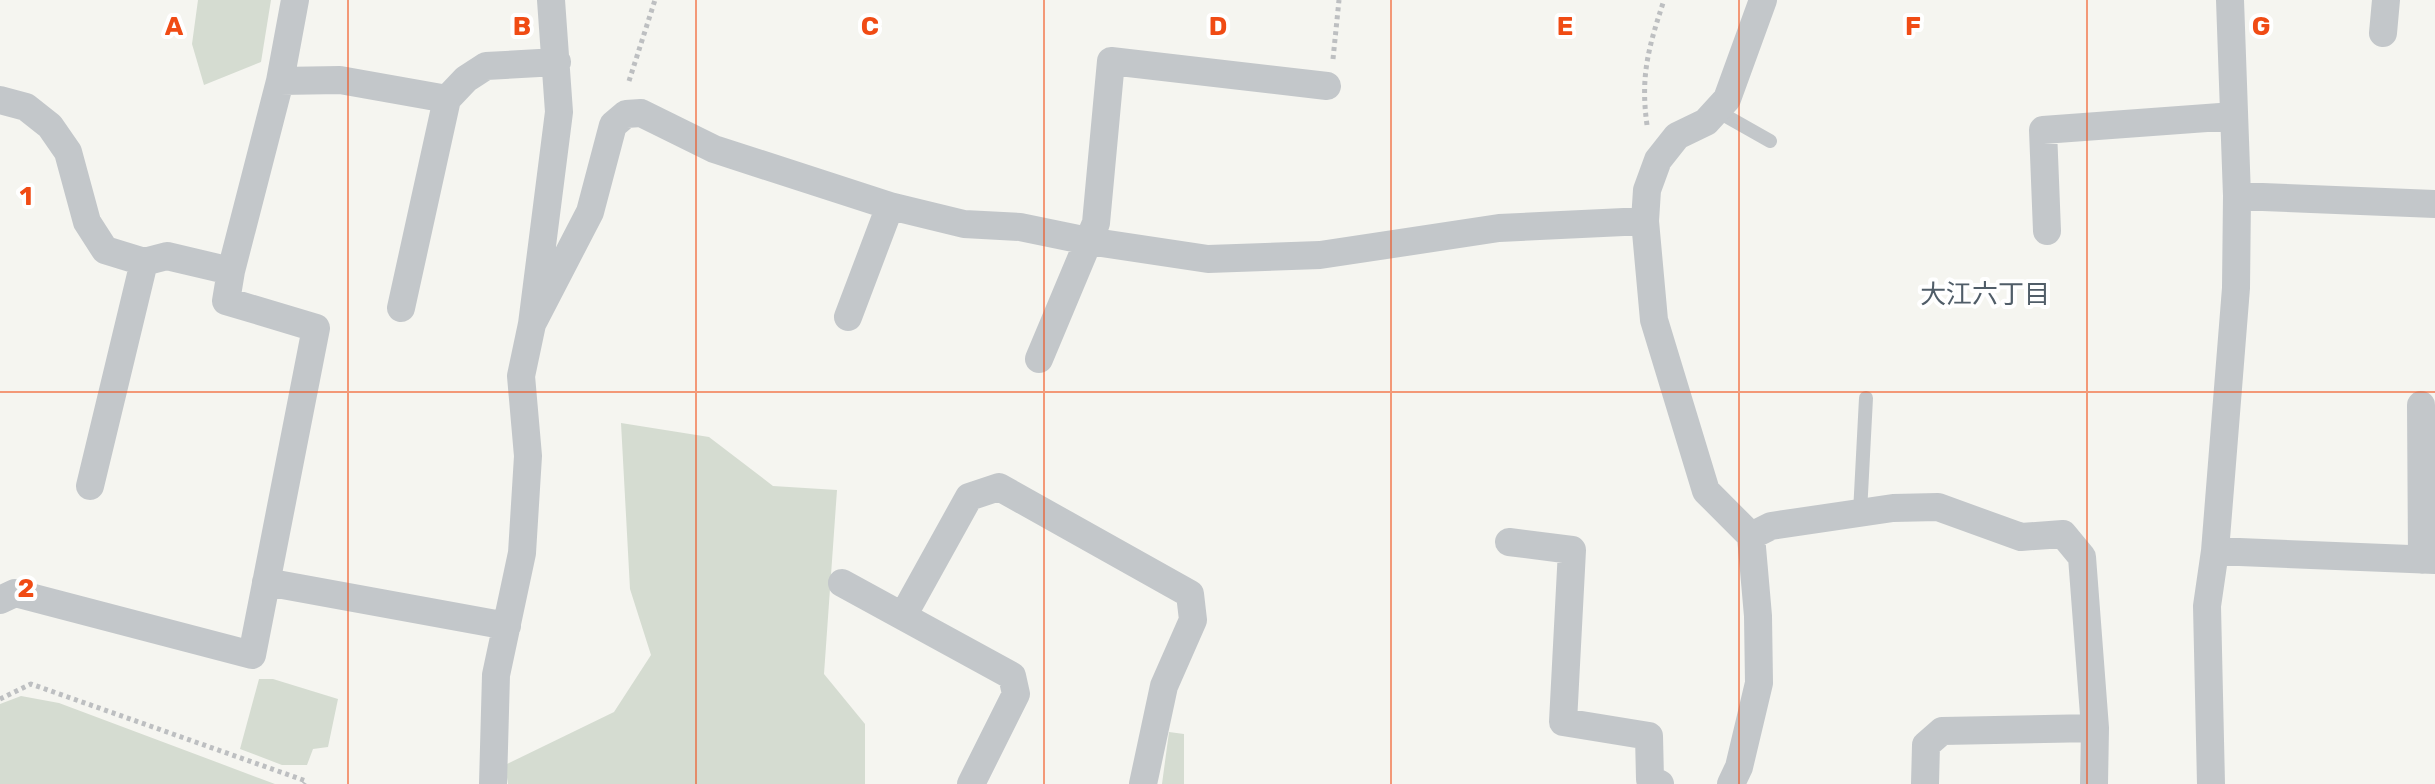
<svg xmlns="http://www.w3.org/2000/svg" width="2435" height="784" viewBox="0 0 2435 784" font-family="Rubik,'Noto Sans JP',sans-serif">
	<rect width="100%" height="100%" fill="#f5f5f0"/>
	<path fill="#d5dcd1" d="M198,0H271L261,62L204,85L192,44Z
		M621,423L709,437L773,486L837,490L824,674L865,724V784H508L505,765L614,712L651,655L630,589Z
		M259,679H273L338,699L328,747L313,749L307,765H282L240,749Z
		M21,696L59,703L275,784H0V704Z
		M1169,732L1184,734V784H1162Z"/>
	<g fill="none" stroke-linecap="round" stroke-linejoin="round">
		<path stroke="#bdbfc1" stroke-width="5" stroke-dasharray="4 4" stroke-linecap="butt" d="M1333,59L1339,0
			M629,81L655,0
			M1647,125C1640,75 1649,46 1664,0
			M0,699L31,684L306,781L304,784"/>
		<path stroke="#c3c7ca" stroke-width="14" d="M1717,111L1770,141
			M1860,513L1866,398"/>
		<path stroke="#c3c7ca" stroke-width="28" d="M2383,33L2386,0
			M280,81L340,80L447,99L466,79L486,66L557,62
			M0,100L26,107L50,126L68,152L87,222L105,250L144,262L167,256L231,271L280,81L295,0
			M2237,196L2435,204
			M2047,231L2043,130L2234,116
			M401,308L447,99
			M848,317L890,206
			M532,324L590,212L613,125L626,114L641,113L714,149L890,206L964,224L1020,227L1088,241L1208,259L1320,255L1499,228L1645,221
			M1039,359L1096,223L1111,61L1327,86
			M2421,405L2422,560
			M90,486L144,262
			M1751,536L1771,526L1893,508L1938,507L2021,537L2063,534L2082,557L2095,728L2094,784
			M1509,542L1572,550L1563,722L1649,736L1650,779L1660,784
			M2215,551L2435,560
			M266,582L507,626
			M842,583L1012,676L1016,694L971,784
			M0,600L15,593L252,655L316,328L226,301L231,271
			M903,616L969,497L999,487L1190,594L1193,620L1164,686L1143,784
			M493,784L496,675L522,553L528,456L521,376L532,324L559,112L551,0
			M1731,784L1739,767L1759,683L1758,616L1751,536L1706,491L1654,320L1645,221L1647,190L1658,160L1677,136L1706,122L1727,99L1763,0
			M1925,784L1926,745L1942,731L2095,728
			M2211,784L2207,606L2215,551L2236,288L2237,196L2230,0"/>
	</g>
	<path fill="none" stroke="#f04b14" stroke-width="2" stroke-opacity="0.55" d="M348,0V784M696,0V784M1044,0V784M1391,0V784M1739,0V784M2087,0V784M0,392H2435"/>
	<g text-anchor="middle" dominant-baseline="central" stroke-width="8" stroke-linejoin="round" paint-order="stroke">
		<g font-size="26" fill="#505d68" stroke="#fff">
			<text x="1985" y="294">大江六丁目</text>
		</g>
	</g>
	<g font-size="26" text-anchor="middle" font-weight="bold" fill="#f04b14" stroke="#fff" stroke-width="8" stroke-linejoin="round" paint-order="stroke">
		<text x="174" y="35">A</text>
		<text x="522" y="35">B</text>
		<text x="870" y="35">C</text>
		<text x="1218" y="35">D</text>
		<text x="1565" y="35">E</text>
		<text x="1913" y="35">F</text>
		<text x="2261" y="35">G</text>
		<text x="26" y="205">1</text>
		<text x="26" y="597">2</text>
	</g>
</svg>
